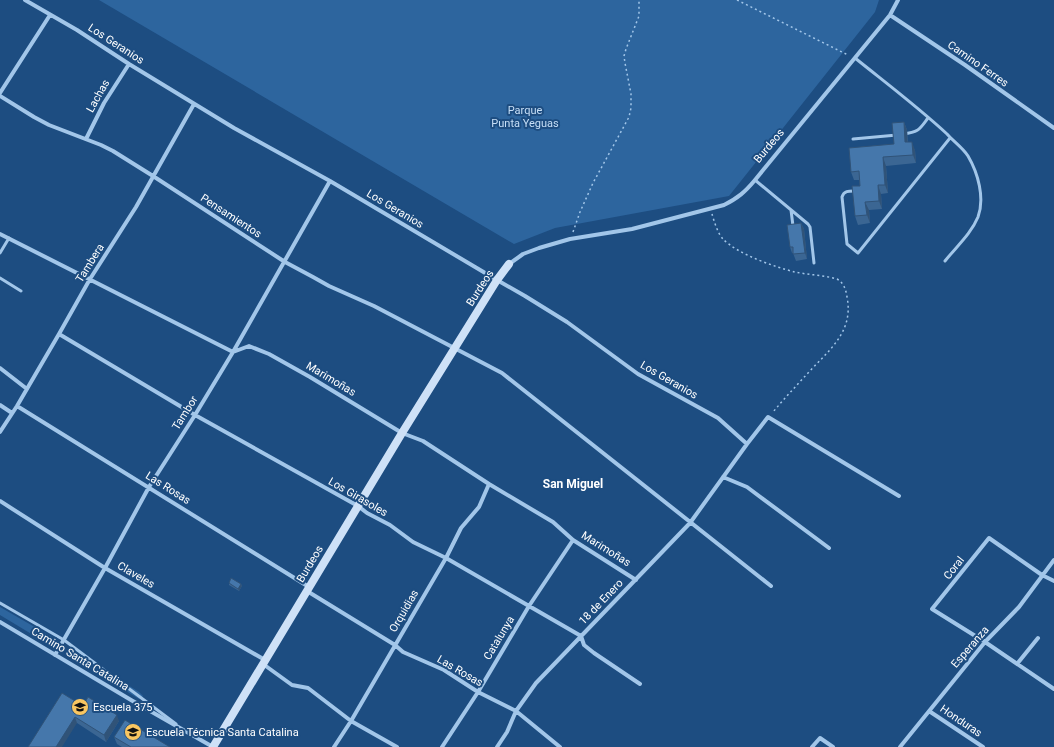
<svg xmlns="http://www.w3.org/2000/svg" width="1054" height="747" viewBox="0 0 1054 747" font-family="Roboto,sans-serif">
	<rect width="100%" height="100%" fill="#1d4d81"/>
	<path fill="#2d659e" d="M99,0H879L875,12L729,196L555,228L514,244Z
		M0,607L52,637L53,641L48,644L0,615Z
		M69,649L72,650L139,692L143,696L142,697L139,699L70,656L68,654Z"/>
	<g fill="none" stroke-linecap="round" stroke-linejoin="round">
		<path stroke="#a2c6e9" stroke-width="1.5" stroke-dasharray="2 3" stroke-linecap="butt" d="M737,0L848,55
			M712,214C714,221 718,234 723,239C737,254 775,267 795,272C809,275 823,275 837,279C844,283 846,290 847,297C854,332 829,350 808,373C796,386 784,399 773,412
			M573,232L580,212L593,183L629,117L631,108V94L625,63L624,56L626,49L639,16V0"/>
		<path stroke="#a2c6e9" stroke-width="3" d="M855,58C886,83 918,107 947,134C953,141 963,148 968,156C978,173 985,198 978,217C971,234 956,247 945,261
			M903,134C919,132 919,130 928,118
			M853,139L897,135
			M755,180L808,224L810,227L814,263
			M857,191C850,191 844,190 842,197L847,244L858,253L950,138
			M791,210L793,226
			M0,253L9,238
			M0,278L21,291
			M0,603L64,640L176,724"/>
		<path stroke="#a2c6e9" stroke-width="4" d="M25,0L77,30L129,64L234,128L330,181L497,280L525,296L567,322L638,374L718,418L747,444
			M890,15L965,65L1054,128
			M0,93L50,15
			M0,96L34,117L49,125L101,145L113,151L153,176L285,262L313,277L329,286L374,306L502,373L771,586
			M86,139L104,103L129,64
			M0,234L233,352L249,346L269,354L310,377L402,433L423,441L489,484L553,522L573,540L636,580
			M509,264L523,254L539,248L570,239L632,229L724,205C738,198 745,192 755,180L890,15L898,0
			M59,334L195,415L358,506L367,513L390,525L413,542L446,558L581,636L584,645L594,653L640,684
			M0,368L27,389
			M0,405L12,413
			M17,406L309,587
			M0,432L17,406L59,334L90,279L136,207L194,104
			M723,477L747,487L829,548
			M0,501L105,568L265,660
			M1054,581L1042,575L989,538L932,609L985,642L1054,689
			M307,591L395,645L403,652L444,670L478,692L516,711L560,747
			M0,622L131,700L213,747
			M55,655L105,568L149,487L195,415L233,352L330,181
			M263,664L292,685L308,688L351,721L397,747
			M1017,664L1038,638
			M929,711L983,747
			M334,747L351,721L446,558L461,528L479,507L489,484
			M442,747L478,692L529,606L573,540
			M497,747L507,732L516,711L536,683L690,523L747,444L768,417L899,496
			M812,747L820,738L833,747
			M900,747L985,642L1019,607L1054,560"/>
		<path stroke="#cee1f7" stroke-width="8" d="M213,747L402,433L497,280L509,264"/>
	</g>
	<path fill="#3b6693" d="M904,122L907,130L908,142L915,150L916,163L886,166L888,193L881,194L882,209L869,210L870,223L858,225L855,216L860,186L859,180H854L851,172L894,144Z
		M801,223L804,229L807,259L796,261L793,253H792L790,247Z
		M229,583L241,584L242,586L239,591L229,585Z
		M83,706L119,721L106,742L77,723L28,747Z
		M114,737L170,747H122L117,744Z"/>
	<path fill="#305378" d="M904,122L907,130L908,151L905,142Z
		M912,142L915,150L916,163L913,155Z
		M883,157L886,166L888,193L885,185Z
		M878,185L881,194L882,209L879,201Z
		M865,202L869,210L870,223L867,215Z
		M801,223L804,229L807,259L805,253Z
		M241,584L242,586L239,591L238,589Z
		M117,715L119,721L106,742L104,735Z
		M75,717L77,723L62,747H56Z"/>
	<path fill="#4577ab" stroke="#305378" d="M904,122L905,142H912L913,155L883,157L885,185H878L879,201L865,202L867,215L855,216L852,186H860L859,171L851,172L849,148L894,144L892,123Z
		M801,223L805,253L793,254V247H790L787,225Z
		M231,578L241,584L238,589L229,583Z
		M62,693L83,706L88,697L117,715L104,735L75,717L56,747H28Z
		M125,720L170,747H131L114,737Z"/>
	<defs>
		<g id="school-disc" transform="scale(0.9)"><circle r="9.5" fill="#f9c661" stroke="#1d4d81"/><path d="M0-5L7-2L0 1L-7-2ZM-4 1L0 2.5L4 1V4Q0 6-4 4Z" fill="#111"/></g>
	</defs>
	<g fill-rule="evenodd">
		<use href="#school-disc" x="80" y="707"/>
		<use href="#school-disc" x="133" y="732"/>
	</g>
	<g text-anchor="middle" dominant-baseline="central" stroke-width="4" stroke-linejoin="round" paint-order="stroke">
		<g font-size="11" fill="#fff" stroke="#1d4d81">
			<text transform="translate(116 44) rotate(33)">Los Geranios</text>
			<text transform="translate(978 64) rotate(35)">Camino Ferres</text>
			<text transform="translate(98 96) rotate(-61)">Lachas</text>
			<text transform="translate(769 146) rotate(-50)">Burdeos</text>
			<text transform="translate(395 209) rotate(31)">Los Geranios</text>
			<text transform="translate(231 216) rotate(33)">Pensamientos</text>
			<text transform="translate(90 263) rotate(-58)">Tambera</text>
			<text transform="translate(480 288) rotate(-57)">Burdeos</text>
			<text transform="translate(331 379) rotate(31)">Marimoñas</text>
			<text transform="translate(669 380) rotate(30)">Los Geranios</text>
			<text transform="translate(185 413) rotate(-58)">Tambor</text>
			<text transform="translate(168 488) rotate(32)">Las Rosas</text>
			<text transform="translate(358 497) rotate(30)">Los Girasoles</text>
			<text transform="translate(606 549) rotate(32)">Marimoñas</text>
			<text transform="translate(310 564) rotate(-59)">Burdeos</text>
			<text transform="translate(954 568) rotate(-51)">Coral</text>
			<text transform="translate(136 575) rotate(30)">Claveles</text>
			<text transform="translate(601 602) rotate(-46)">18 de Enero</text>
			<text transform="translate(404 611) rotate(-60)">Orquidias</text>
			<text transform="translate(499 638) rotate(-59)">Catalunya</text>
			<text transform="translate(970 647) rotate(-49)">Esperanza</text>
			<text transform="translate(80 659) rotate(31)">Camino Santa Catalina</text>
			<text transform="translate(460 671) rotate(30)">Las Rosas</text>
			<text transform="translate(961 721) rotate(34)">Honduras</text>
		</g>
		<g font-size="11" fill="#c7dff7" stroke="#1d4d81">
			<text x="525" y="110">Parque<tspan x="525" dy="13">Punta Yeguas</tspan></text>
		</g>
		<g font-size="11" fill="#fff" stroke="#1d4d81" text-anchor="start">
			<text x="93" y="707">Escuela 375</text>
			<text x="146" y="732">Escuela Técnica Santa Catalina</text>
		</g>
		<g font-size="12" font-weight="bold" fill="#fff" stroke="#1d4d81">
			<text x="573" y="484">San Miguel</text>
		</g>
	</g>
</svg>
